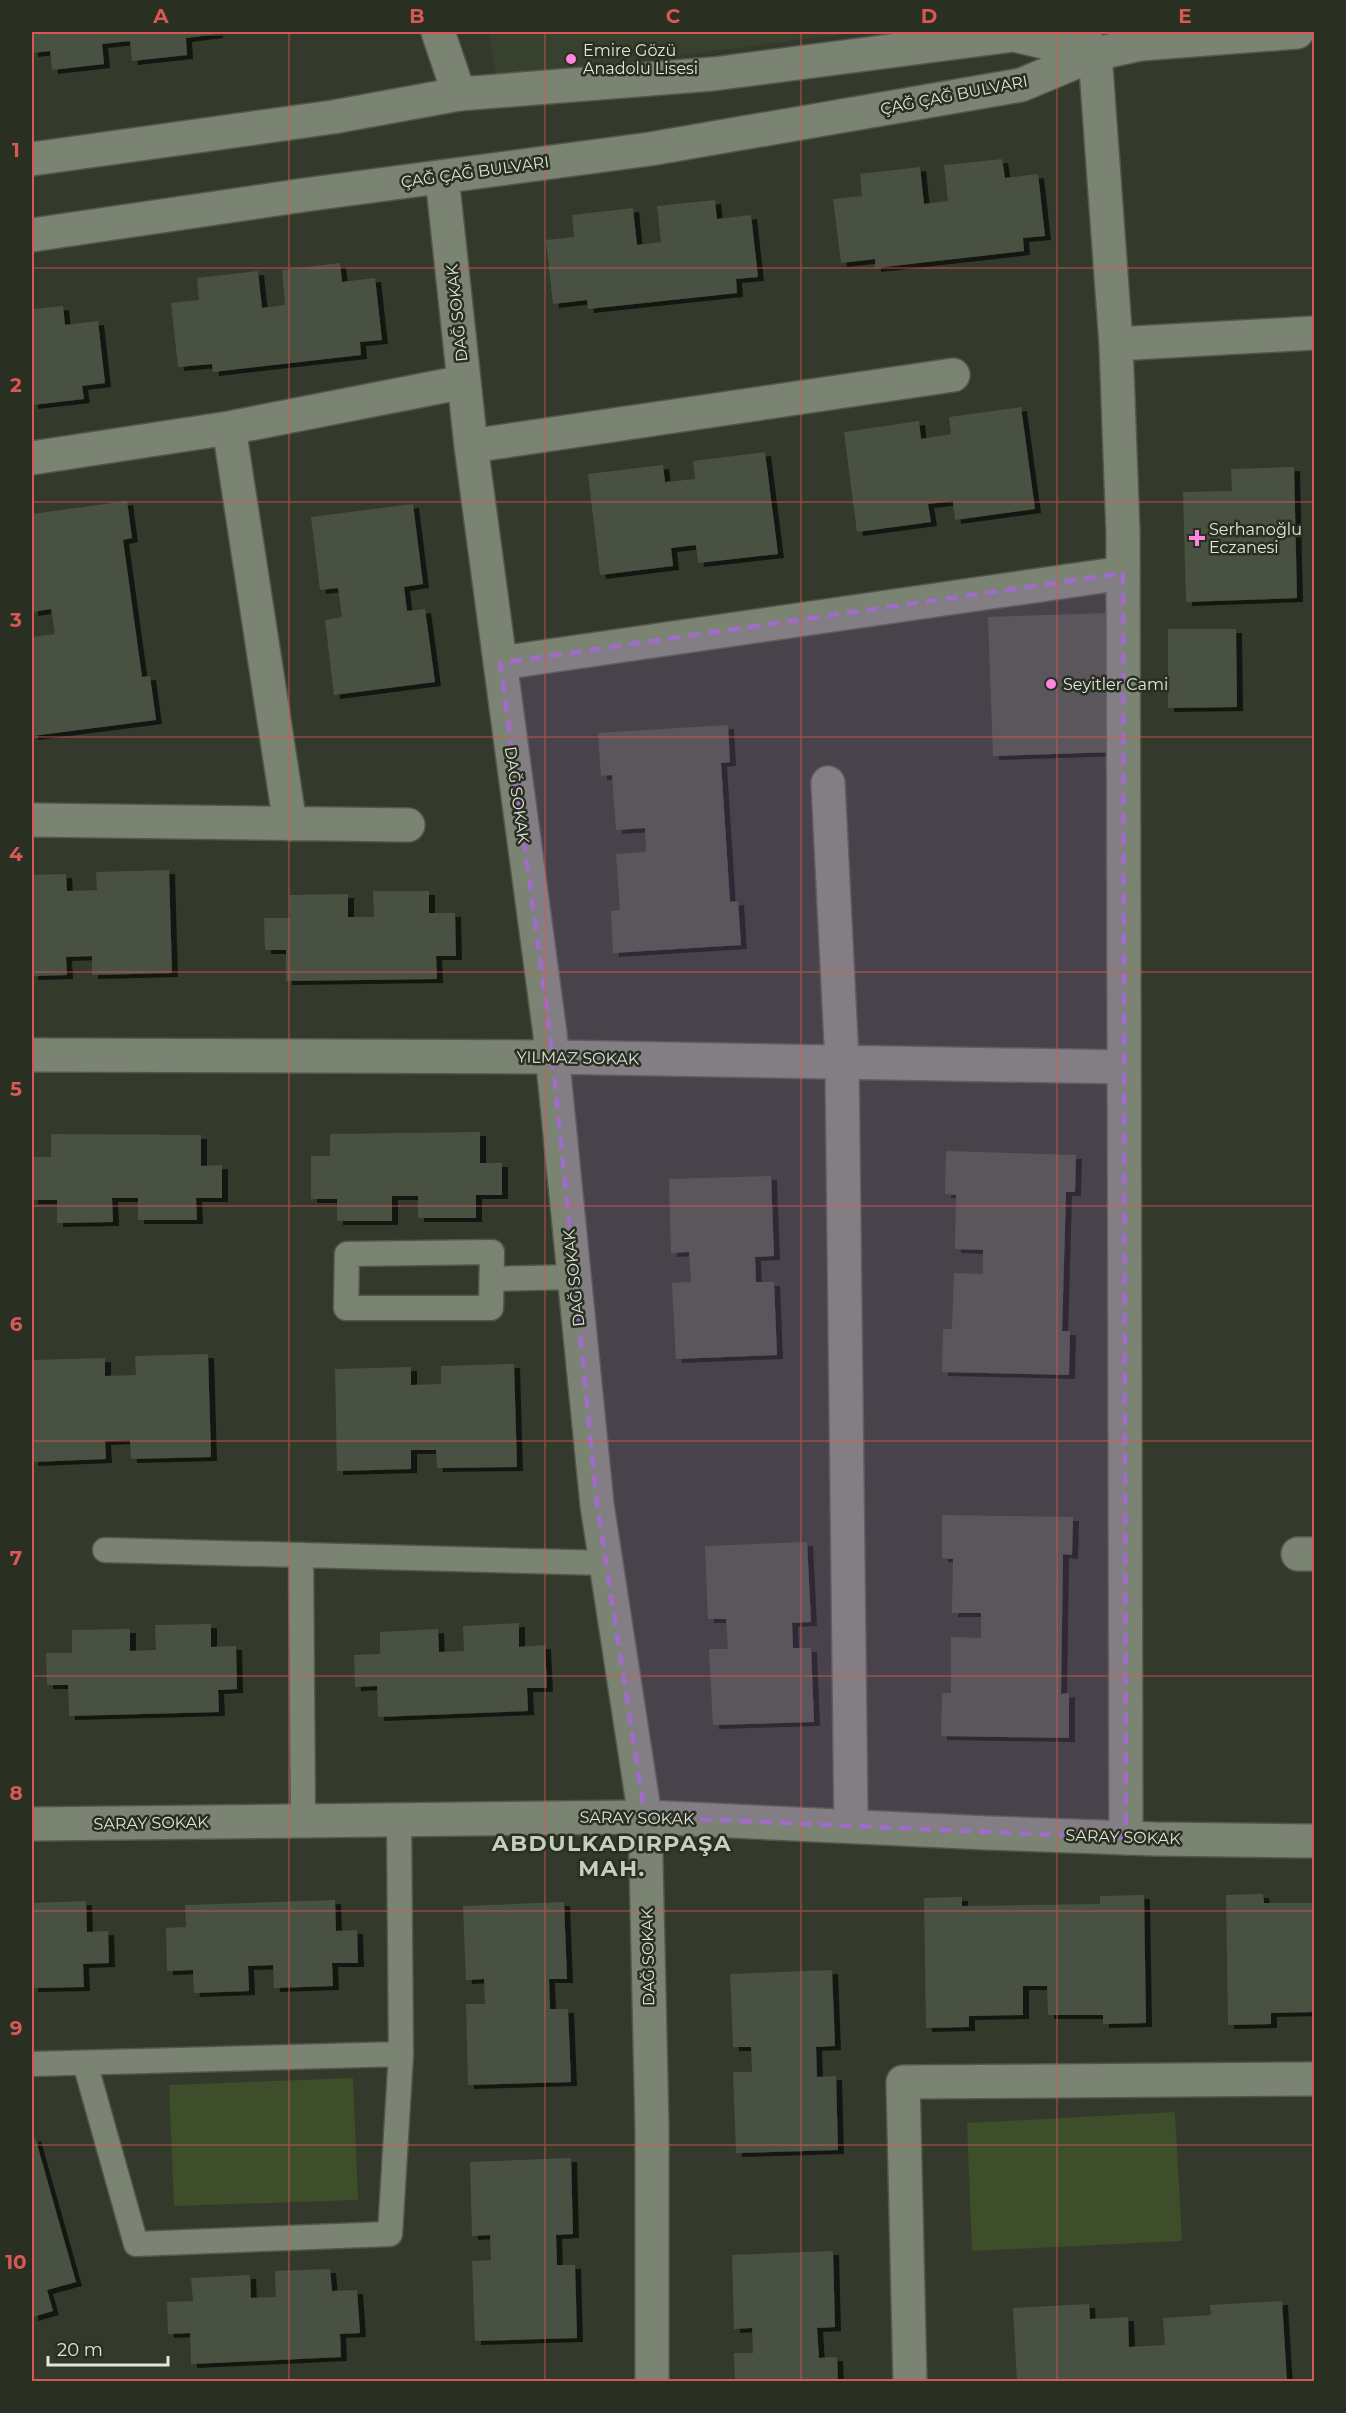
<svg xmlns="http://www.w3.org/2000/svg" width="1346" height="2413" viewBox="0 0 1346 2413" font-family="Montserrat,sans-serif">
	<defs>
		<filter id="shadow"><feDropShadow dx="6" dy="4" stdDeviation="0" flood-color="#0009"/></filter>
	</defs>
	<rect width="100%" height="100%" fill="#33392b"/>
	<path fill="#38412d" d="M488,32H859L496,80Z"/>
	<path fill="#3e4d2a" d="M353,2078L358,2200L174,2206L169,2085Z
		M1175,2112L1182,2241L972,2251L967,2123Z"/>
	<path fill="#4a5142" filter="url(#shadow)" d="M32,32H217V34L186,38L187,55L132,61L130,41L102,44L104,64L52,70L50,51L32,53Z
		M1002,159L1005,178L1038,174L1045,236L1023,238L1024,251L875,268V259L841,263L833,199L862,196L860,174L920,167L924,204L948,201L944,165Z
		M715,200L717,219L751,215L758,277L736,279L737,293L588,309L587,300L553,304L546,240L574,237L572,215L633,208L637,245L661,242L657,206Z
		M340,263L342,282L375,278L382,340L360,342L361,355L213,372L212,364L178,367L171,303L199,300L197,278L258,271L262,308L285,305L282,270Z
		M63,306L65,325L98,321L105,383L82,386L84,399L32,405V309Z
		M1021,407L1035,509L955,520L953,501L928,504L931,522L857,532L844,432L919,421L921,439L951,434L949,417Z
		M765,452L778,554L698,563L696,545L671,548L673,566L600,575L588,474L663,465L665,482L695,479L693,461Z
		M1294,467L1297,598L1186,602L1183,492L1232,491L1231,469Z
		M127,501L132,538L123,540L142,677L150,676L156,720L32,736V637L55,634L51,609L32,612V514Z
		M413,504L423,584L404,587L407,611L425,609L435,682L334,695L325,620L342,617L338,588L320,590L311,517Z
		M1110,613L1114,752L993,756L988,617Z
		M1168,629H1236L1237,707L1168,708Z
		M728,725L730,762L721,763L730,902L738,901L741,945L613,953L611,911L620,910L616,854L646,852L645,828L616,830L612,775L601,776L598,733Z
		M169,870L172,973L92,975V956L66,957L67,975L32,976V875L66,874L67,891L97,890L96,872Z
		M373,891H429V913H455L456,956H436L437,979L286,981V950H265L264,918H290V895L348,894V917H374Z
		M480,1132V1163H502V1195H476V1218H418V1196H392V1221H337V1199H311V1156H330V1134Z
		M51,1134L201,1135V1166L222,1165V1198H196L197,1220H138V1198H112L113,1222L57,1223V1200H32V1157H51Z
		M946,1151L1076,1155L1075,1192H1066L1062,1331H1070L1069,1375L942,1372L943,1329H952L954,1273L983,1274V1250L955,1249L956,1195L945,1194Z
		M771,1176L774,1256L755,1257L756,1282H774L777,1355L676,1359L672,1283L691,1282L689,1252L671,1253L669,1179Z
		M208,1354L211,1457L131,1459L130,1440L105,1441L106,1459L32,1462V1360L105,1358V1376L136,1375L135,1356Z
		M514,1364L517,1467L437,1468L436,1450H411V1469L337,1471L335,1369L411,1367V1385L441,1384V1366Z
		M942,1515L1073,1517L1072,1555L1063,1554L1061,1694L1069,1693V1738L941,1736L942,1693H951V1637L981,1638V1613H952L953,1559L942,1558Z
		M807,1542L811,1622L792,1623L793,1648H811L814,1722L713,1725L709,1649H728L726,1619H708L705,1546Z
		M519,1623V1647L545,1645L547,1688H527L528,1711L378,1717L377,1686L355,1687L354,1655L380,1654V1632L438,1629L439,1652L464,1651L463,1626Z
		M211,1624V1647L236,1646L237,1689L218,1690L219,1712L69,1716L68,1685H47L46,1653H72V1630L130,1629V1651L156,1650L155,1625Z
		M1263,1894L1264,1903H1314V2012L1271,2013V2024L1228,2025L1226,1895Z
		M1144,1895L1146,2023L1103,2024V2015H1048L1047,1986H1023V2015L969,2016V2027L926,2028L924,1898L962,1897V1906L1100,1904V1896Z
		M335,1900L336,1931L357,1930L358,1963H332L333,1986L274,1988L273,1965L248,1966L249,1991L194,1993L193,1970L167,1971L166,1928L186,1927L185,1905Z
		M86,1901L87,1932L108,1931L109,1963L83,1964L84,1987L32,1988V1903Z
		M564,1902L567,1979H549L550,2009H568L571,2082L468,2085L466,2004H485L484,1979L466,1980L463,1906Z
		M832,1970L835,2046L816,2047L817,2077L836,2076L838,2150L736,2153L733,2072H752L751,2047H733L730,1974Z
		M35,2137L76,2282L47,2290L53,2311L32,2317V2138Z
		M571,2158L573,2234L556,2235L557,2265H575L577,2338L475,2341L472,2261L491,2260L490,2235L472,2236L470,2162Z
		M833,2251L835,2327L817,2328L819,2358L837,2357L838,2382H735L734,2353H753L752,2328L734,2329L732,2255Z
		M330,2269L332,2291L357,2290L360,2333L340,2334L341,2357L191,2364L190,2333L168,2334L167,2302L193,2301L191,2278L250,2275L251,2298L276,2297L275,2271Z
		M1282,2301L1287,2382H1017L1013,2308L1089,2304L1090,2319L1128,2317L1129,2347L1165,2345L1163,2318L1211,2315L1210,2305Z"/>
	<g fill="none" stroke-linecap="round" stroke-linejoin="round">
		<g stroke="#52574b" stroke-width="27">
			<path id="service" d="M492,1252L491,1308H346L347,1254Z
				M492,1279L574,1277
				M105,1550L606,1563
				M301,1555L303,1821
				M85,2063L136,2244L390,2234L401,2054L399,1819
				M32,2064L401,2054"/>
		</g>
		<g stroke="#52574b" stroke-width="36">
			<path id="minor" d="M438,32L459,94
				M1079,32L1095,54L1116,344L1123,533L1126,1838
				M442,177L471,446L550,1034L597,1505L645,1817L652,2128V2382
				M1116,344L1314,333
				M229,428L290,824
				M471,446L953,375
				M32,458L229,428L464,382
				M500,663L1123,573
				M828,783L842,1062L851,1826
				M32,820L408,825
				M32,1055L552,1057L1124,1067
				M1298,1554H1314
				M910,2382L903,2082L1314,2079"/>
		</g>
		<g stroke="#52574b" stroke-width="36">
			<path id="tertiary" d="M32,1824L645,1817L987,1833L1156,1839L1314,1841"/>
		</g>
		<g stroke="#52574b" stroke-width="36">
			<path id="secondary" d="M32,159L333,117L459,94L713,74L1014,35L1095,54
				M32,235L311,194L650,149L1021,85L1095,54L1141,44L1297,32"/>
		</g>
		<use href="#service" stroke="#7b8373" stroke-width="24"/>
		<use href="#minor" stroke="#7b8373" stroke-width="33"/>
		<use href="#tertiary" stroke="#7b8373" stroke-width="33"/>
		<use href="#secondary" stroke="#7b8373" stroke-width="33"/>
	</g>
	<path fill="#9f6dc9" fill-opacity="0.2" stroke="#9f6dc9" stroke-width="4.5" stroke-dasharray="12 8" stroke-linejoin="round" d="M1123,573L1126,1838L645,1817L597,1505L550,1034L500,663Z"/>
	<path fill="none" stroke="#d95755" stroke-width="1.5" stroke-opacity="0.55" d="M289,32V2382M545,32V2382M801,32V2382M1057,32V2382M32,268H1314M32,502H1314M32,737H1314M32,972H1314M32,1206H1314M32,1441H1314M32,1676H1314M32,1911H1314M32,2145H1314"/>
	<g fill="#ff85df" stroke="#292f21" stroke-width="2">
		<circle cx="571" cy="59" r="6"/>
		<path d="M1194 529h6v6h6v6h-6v6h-6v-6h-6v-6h6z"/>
		<circle cx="1051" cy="684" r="6"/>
	</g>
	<g text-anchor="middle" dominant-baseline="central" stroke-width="5" stroke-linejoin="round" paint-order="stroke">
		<g font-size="16" fill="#e1e5dc" stroke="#292f21" text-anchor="start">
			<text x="583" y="50">Emire Gözü<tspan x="583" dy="18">Anadolu Lisesi</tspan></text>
			<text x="1209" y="529">Serhanoğlu<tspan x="1209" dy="18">Eczanesi</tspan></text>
			<text x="1063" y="684">Seyitler Cami</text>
		</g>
		<g font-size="16" fill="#e1e5dc" stroke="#292f21">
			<text transform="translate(954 95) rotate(-11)">ÇAĞ ÇAĞ BULVARI</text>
			<text transform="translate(475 172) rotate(-8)">ÇAĞ ÇAĞ BULVARI</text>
			<text transform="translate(457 313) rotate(-96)">DAĞ SOKAK</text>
			<text transform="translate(517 795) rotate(82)">DAĞ SOKAK</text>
			<text transform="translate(578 1058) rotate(1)">YILMAZ SOKAK</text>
			<text transform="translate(574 1278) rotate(-96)">DAĞ SOKAK</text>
			<text transform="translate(637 1818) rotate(1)">SARAY SOKAK</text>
			<text transform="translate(151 1823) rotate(-1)">SARAY SOKAK</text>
			<text transform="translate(1123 1837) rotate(2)">SARAY SOKAK</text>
			<text transform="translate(648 1957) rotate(-91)">DAĞ SOKAK</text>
		</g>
		<g font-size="22" font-weight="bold" letter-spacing="1.5" fill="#c6cebd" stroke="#292f21">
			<text x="612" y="1843">ABDULKADIRPAŞA<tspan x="612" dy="25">MAH.</tspan></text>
		</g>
	</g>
	<rect width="1346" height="2413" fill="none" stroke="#292f21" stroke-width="66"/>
	<path d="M48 2356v9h120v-9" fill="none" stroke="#e1e5dc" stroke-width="3"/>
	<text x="57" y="2356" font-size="18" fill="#e1e5dc" stroke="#292f21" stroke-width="4.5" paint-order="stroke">20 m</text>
	<rect x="33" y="33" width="1280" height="2347" fill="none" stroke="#d95755" stroke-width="2"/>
	<g font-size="20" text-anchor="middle" font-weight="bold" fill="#d95755">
		<text x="161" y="23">A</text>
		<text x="417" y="23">B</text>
		<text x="673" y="23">C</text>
		<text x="929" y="23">D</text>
		<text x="1185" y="23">E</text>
		<text x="16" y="157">1</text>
		<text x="16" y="392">2</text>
		<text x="16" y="627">3</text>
		<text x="16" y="861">4</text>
		<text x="16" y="1096">5</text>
		<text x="16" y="1331">6</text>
		<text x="16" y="1565">7</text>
		<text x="16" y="1800">8</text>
		<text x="16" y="2035">9</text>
		<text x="16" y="2269">10</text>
	</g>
</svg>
